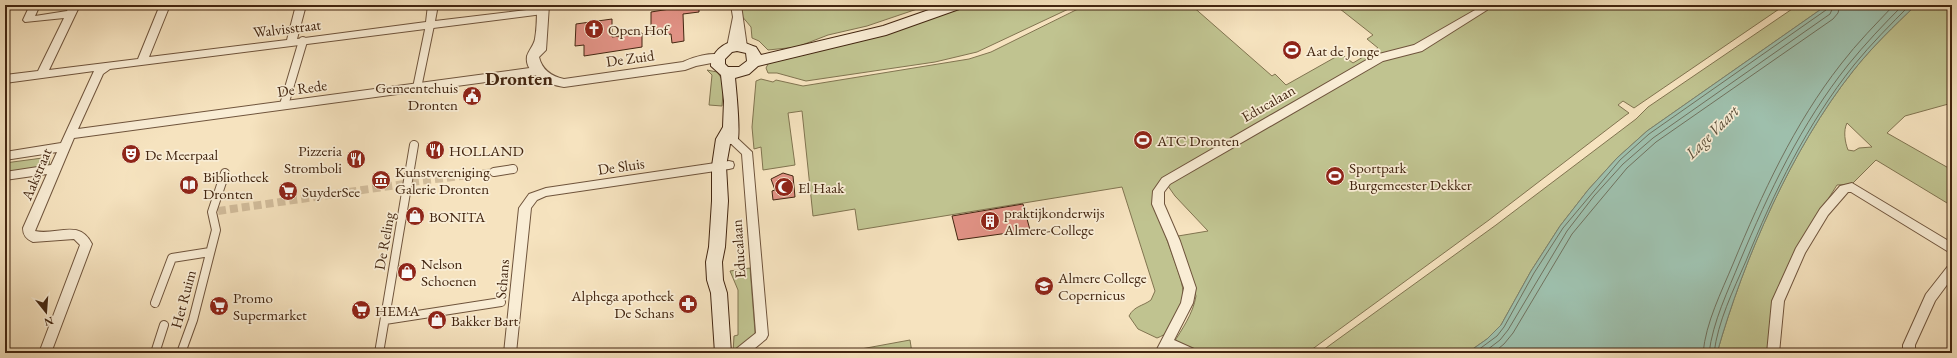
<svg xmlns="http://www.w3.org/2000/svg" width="1957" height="358" viewBox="0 0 1957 358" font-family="'EB Garamond',serif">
	<rect width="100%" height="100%" fill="#f6e3bf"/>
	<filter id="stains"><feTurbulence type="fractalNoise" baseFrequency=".005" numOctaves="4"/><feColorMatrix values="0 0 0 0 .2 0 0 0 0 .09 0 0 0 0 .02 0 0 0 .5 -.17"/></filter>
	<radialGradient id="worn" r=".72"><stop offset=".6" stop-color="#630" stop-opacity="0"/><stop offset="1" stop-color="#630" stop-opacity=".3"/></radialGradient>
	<path fill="#c0c390" stroke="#817450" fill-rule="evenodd" d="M741,5H929L867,26L828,35L797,47L768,50L759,41L752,38L751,27L741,15Z
		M968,5H1077L977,52L935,62L806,81L777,73H768L766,68L769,62Z
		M1086,5H1178L1182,8L1186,5H1191L1272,76L1275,74L1286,85L1341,54L1353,63L1378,48L1367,39L1373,35L1335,5H1785L1634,108L1623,101L1618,105L1629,113L1626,115L1489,220L1307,353H1192L1173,344C1182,329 1193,314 1196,296L1178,236L1208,231L1175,196L1163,179C1140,192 1183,270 1183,292C1184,303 1179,311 1173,321C1168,330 1168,334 1157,338L1138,329L1129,316C1134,306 1143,306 1151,300L1155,291L1122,187L858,230L855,209L813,216L802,111L788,113L795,165L763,170L761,147L754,149L752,127L756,81L761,79L773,82L776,80L803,86L969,59L991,52Z
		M1798,5H1827L1647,131L1617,158L1588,190L1560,226L1531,271L1501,325L1487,339L1467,353H1319L1496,225L1636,119L1648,107Z
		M1916,5H1952V103L1905,116L1887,133L1952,170V206L1876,160L1852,184L1837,185L1818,215L1779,293L1770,353H1717C1744,258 1792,148 1853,71C1872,47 1894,26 1916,5ZM1847,123L1872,147L1859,148L1854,151L1848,150C1845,142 1843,131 1847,123Z
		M707,70L717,72L724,82L722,106L709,105L712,75Z
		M50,157L49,167L5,173V163Z
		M750,268L755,332L754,336L735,353H733L734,336L738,335V290L730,271Z
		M910,340L912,353H850V351Z"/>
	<path fill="#9ebfac" stroke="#79816e" d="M1827,5H1916C1894,26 1872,47 1853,71C1792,148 1744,258 1717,353H1467L1487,339L1501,325L1531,271L1560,226L1588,190L1617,158L1647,131Z"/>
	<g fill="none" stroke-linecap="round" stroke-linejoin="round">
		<path stroke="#70725e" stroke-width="1" d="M1474,353L1497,336L1504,327L1534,273L1563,228L1620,160L1649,134L1826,10L1828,5
			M1483,353L1500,340L1508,330L1567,231L1594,196L1623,164L1653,138L1830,14L1834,5
			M1493,353L1504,344L1513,333L1572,234L1627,168L1656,142L1833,19L1838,13L1840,5
			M1703,353C1706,322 1721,293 1733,264C1762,194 1794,124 1841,64C1857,43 1876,24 1894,5
			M1709,353C1713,321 1728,291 1740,261C1769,192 1801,124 1848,65C1865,44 1884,24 1903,5
			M1714,353C1718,321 1733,291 1746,261C1774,192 1807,124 1854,65C1871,44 1891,24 1910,5"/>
	</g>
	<path fill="#e19285" stroke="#422510" d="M699,5V12L683,14L684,41L672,43L671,34L651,36V12L676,8V6Z
		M612,19V37L642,33V47L584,56V45L575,46L576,24Z
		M783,173L793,176L795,197L773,200L772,191L775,190L771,179Z
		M1023,204L1030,230L958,240L952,216Z"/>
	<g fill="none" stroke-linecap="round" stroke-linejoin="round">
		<path stroke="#d2bd9c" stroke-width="8" stroke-dasharray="8 4" stroke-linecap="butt" d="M411,182L494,172
			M218,211L404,184"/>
		<g stroke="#6f543c" stroke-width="10">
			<path id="pedestrian" d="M417,88L430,25
				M284,105L303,41
				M494,172L513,169
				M155,303L172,258L210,252
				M385,320L501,302
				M155,353L164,325
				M181,353L193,320L216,230L212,212L225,173
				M379,353L414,145"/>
		</g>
		<g stroke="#6f543c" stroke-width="2">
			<path id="minor" d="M30,5H40L35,16L67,11L70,5H80L49,70L138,59L160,5H170L149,57L287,40L296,5H306L297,39L426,22L428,5H438L435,21L543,8L548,11L543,14L110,69L103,74L78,129L537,67L542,71L537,75L74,138L35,231C56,236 79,218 92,244L51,353H39L80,245L74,239L33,242C26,239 23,235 23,228L47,174L5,180V172L51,165L57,152L5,160V152L61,143L94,71L5,83V75L38,71L64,18L25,22L23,20Z
				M731,5H741L747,47L742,51L737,47L732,51L727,47L733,17Z
				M1470,5H1482L1487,10L1422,51L1383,61L1170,184L1164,192V204L1180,241L1196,288L1193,303L1174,340L1194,349L1196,353H1177L1169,350L1167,353H1155L1181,303L1184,288L1168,241L1152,204L1153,191L1162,178L1375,55L1414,45L1475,10Z
				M732,136L736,137L752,152L768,335L766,339L749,353H734L736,349L756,333L742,154L727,140Z
				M729,161L733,162L734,165L733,168L729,169L546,196L537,200L531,208L516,353H504L519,208L529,194L546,188Z
				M1852,183L1952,243V254L1851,192H1848L1828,215L1805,253L1784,301L1779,353H1767L1772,301L1796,248L1820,209L1840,186Z
				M1952,264V278L1935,301L1915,345V353H1903V345L1926,294L1948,266Z"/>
		</g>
		<g stroke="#6f543c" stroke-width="2">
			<path id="tertiary" d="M537,5H549L546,50L539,57C542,70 551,76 564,79L683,62C693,57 711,52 722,55L724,58L722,61L696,66L685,70L564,87C550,85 524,75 527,56C529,50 534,45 535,39C537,28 537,16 537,5Z"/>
		</g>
		<g stroke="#422510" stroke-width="2">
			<path id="secondary" d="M943,5H964L962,8L886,35L758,66L749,74L735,78C736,88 741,136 737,143L730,144L726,166L728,201L725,247L722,262L723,280L727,293L731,353H715L711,293L707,280L706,262L709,247L712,201V166L716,139L723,127L724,101L721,75L711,66C711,53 723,42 737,41C742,41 750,45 756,47L761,55L883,26ZM737,51L746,53L747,61L739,67H728L725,64V59L732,52Z"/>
		</g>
		<use href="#pedestrian" stroke="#f9edd5" stroke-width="8"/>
		<use href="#minor" fill="#f9edd5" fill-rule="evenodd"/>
		<use href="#tertiary" fill="#f9edd5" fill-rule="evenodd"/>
		<use href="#secondary" fill="#f9edd5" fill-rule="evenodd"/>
	</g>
	<defs>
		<g id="church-disc" transform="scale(1)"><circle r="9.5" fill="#8f2418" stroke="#f9edd5"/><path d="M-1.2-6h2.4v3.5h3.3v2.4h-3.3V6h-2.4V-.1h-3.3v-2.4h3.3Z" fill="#fff"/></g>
		<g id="stadium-disc" transform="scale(1)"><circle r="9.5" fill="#8f2418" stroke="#f9edd5"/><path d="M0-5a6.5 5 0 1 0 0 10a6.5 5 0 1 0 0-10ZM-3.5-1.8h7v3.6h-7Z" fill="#fff"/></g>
		<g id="civic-disc" transform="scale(1)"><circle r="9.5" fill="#8f2418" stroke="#f9edd5"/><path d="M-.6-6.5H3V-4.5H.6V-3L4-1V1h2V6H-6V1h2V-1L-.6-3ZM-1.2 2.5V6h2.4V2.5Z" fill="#fff"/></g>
		<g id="restaurant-disc" transform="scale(1)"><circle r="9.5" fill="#8f2418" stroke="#f9edd5"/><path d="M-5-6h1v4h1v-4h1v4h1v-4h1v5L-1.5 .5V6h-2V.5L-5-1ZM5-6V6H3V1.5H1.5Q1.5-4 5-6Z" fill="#fff"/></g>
		<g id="theatre-disc" transform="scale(1)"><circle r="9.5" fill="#8f2418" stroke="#f9edd5"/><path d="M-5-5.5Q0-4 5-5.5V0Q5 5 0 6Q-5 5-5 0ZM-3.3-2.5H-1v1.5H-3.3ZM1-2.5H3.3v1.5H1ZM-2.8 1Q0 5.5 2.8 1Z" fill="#fff"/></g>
		<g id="museum-disc" transform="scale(1)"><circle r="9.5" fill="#8f2418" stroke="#f9edd5"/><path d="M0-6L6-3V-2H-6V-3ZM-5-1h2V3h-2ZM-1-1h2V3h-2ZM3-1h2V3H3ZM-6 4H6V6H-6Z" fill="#fff"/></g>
		<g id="library-disc" transform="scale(1)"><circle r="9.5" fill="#8f2418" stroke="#f9edd5"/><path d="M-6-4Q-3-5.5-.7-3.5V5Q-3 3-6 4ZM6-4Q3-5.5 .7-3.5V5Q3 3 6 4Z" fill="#fff"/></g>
		<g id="mosque-disc" transform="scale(1)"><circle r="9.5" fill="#8f2418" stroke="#f9edd5"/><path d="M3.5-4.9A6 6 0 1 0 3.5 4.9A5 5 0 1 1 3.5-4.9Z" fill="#fff"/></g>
		<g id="supermarket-disc" transform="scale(1)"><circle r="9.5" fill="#8f2418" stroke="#f9edd5"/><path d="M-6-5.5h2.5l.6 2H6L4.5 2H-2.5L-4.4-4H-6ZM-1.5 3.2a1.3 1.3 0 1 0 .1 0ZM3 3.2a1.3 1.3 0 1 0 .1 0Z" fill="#fff"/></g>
		<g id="shop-disc" transform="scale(1)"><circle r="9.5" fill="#8f2418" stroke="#f9edd5"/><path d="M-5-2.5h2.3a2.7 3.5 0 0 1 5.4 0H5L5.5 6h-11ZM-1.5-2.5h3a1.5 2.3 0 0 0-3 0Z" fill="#fff"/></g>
		<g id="building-disc" transform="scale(1)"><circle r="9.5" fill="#8f2418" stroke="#f9edd5"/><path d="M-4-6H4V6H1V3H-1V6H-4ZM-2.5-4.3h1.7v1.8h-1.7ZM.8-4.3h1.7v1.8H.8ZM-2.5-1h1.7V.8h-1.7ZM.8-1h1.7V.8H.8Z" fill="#fff"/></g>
		<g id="school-disc" transform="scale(1)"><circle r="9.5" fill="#8f2418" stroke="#f9edd5"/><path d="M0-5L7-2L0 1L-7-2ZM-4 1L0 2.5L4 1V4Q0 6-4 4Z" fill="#fff"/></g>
		<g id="pharmacy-disc" transform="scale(1)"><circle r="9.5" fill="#8f2418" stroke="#f9edd5"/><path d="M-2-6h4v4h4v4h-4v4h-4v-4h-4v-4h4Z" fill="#fff"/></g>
	</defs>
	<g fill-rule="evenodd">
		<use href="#church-disc" x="594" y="29"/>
		<use href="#stadium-disc" x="1292" y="50"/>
		<use href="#civic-disc" x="472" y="96"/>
		<use href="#stadium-disc" x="1143" y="140"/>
		<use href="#restaurant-disc" x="435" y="150"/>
		<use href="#theatre-disc" x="131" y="154"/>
		<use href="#restaurant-disc" x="356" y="159"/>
		<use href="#stadium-disc" x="1335" y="176"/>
		<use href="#museum-disc" x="381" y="180"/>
		<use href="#library-disc" x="189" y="185"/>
		<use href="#mosque-disc" x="784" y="187"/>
		<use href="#supermarket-disc" x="288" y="191"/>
		<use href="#shop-disc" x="415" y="216"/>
		<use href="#building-disc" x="990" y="221"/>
		<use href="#shop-disc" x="407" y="272"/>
		<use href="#school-disc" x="1044" y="286"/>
		<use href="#pharmacy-disc" x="688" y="304"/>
		<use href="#supermarket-disc" x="219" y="306"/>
		<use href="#supermarket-disc" x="361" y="310"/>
		<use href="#shop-disc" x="437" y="320"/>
	</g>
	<g text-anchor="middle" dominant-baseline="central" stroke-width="3.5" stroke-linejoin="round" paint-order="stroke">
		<g font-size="15" fill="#422510" stroke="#f9edd5">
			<text transform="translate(287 28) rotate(-7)">Walvisstraat</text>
			<text transform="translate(630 58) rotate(-8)">De Zuid</text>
			<text transform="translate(302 88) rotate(-8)">De Rede</text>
			<text transform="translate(1268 103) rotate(-30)">Educalaan</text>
			<text transform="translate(621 166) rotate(-8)">De Sluis</text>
			<text transform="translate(36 174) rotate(-67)">Aakstraat</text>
			<text transform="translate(384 241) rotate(-80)">De Reling</text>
			<text transform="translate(738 249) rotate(-94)">Educalaan</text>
			<text transform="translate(502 279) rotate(-85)">Schans</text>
			<text transform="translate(183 299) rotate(-75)">Het Ruim</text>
		</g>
		<g font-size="15" fill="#422510" stroke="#f9edd5" text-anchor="start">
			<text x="608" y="29">Open Hof</text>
			<text x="1306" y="50">Aat de Jonge</text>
			<text x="458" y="87" text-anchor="end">Gemeentehuis<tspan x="458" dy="17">Dronten</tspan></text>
			<text x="1157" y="140">ATC Dronten</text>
			<text x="342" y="150" text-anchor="end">Pizzeria<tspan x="342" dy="17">Stromboli</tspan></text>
			<text x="449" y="150">HOLLAND</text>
			<text x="145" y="154">De Meerpaal</text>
			<text x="1349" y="167">Sportpark<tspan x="1349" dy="17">Burgemeester Dekker</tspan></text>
			<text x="395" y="171">Kunstvereniging<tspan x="395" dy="17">Galerie Dronten</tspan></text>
			<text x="203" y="176">Bibliotheek<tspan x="203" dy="17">Dronten</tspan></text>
			<text x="798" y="187">El Haak</text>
			<text x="302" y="191">SuyderSee</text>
			<text x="1004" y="212">praktijkonderwijs<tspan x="1004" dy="17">Almere-College</tspan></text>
			<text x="429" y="216">BONITA</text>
			<text x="421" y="263">Nelson<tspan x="421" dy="17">Schoenen</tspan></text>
			<text x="1058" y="277">Almere College<tspan x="1058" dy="17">Copernicus</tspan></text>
			<text x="674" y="295" text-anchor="end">Alphega apotheek<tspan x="674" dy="17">De Schans</tspan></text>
			<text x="233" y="297">Promo<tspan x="233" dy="17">Supermarket</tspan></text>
			<text x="375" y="310">HEMA</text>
			<text x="451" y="320">Bakker Bart</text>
		</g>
		<g font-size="16" font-style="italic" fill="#594c37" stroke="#f9edd5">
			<text transform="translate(1712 132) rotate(-45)">Lage Vaart</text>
		</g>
		<g font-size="19" font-weight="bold" fill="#422510" stroke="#f9edd5">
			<text x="519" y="78">Dronten</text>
		</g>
	</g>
	<rect width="1957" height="358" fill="none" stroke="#f6e3bf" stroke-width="20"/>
	<rect x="6" y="6" width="1945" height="346" fill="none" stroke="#422510" stroke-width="2"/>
	<rect x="10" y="10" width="1937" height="338" fill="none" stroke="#422510"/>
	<g transform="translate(46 312) rotate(163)" stroke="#f9edd5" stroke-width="3" paint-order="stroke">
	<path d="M0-3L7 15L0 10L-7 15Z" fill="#422510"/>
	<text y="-6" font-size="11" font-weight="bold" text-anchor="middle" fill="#422510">N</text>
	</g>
	<rect width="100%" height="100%" filter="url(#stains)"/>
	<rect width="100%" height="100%" fill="url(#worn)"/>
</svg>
